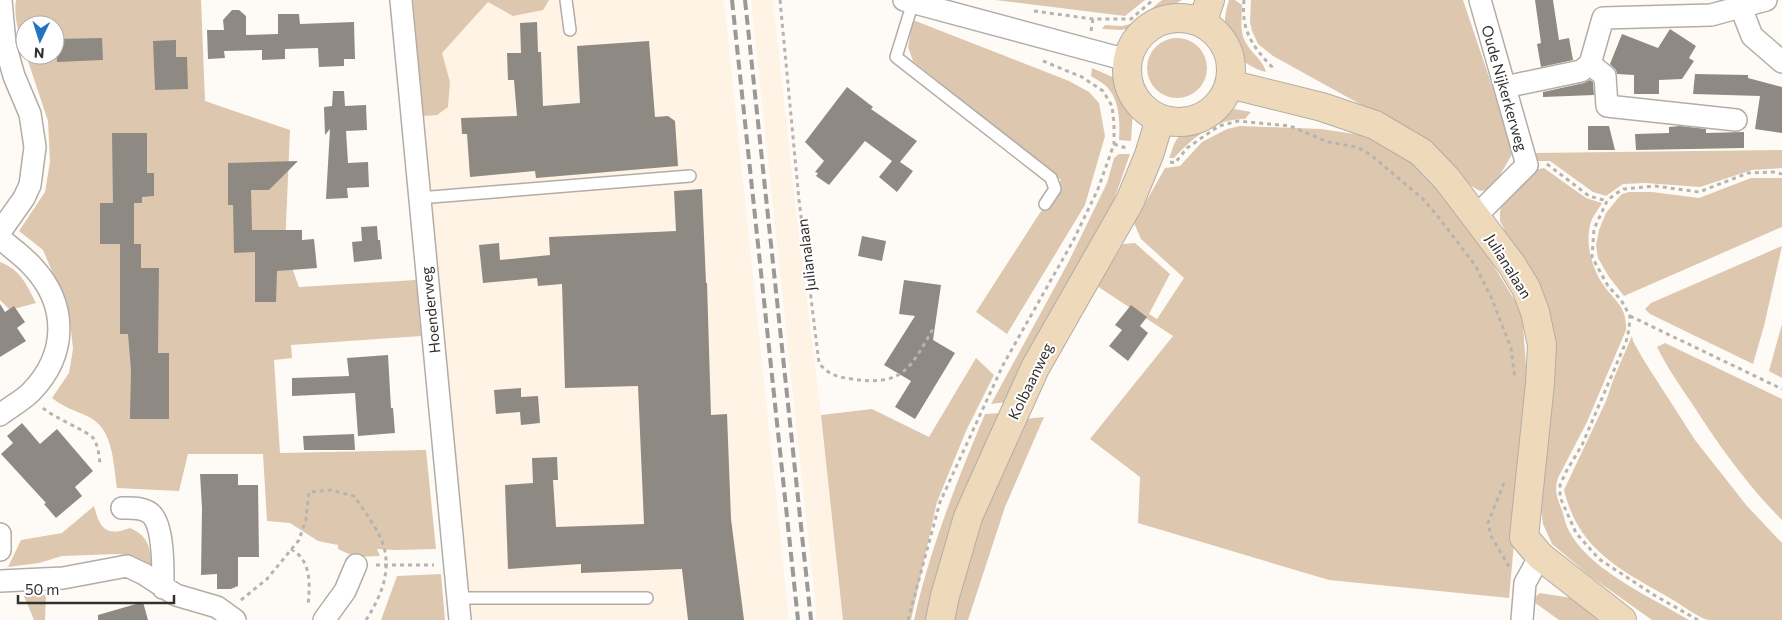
<svg xmlns="http://www.w3.org/2000/svg" width="1782" height="620" viewBox="0 0 1782 620" font-family="Commissioner,sans-serif">
	<rect width="100%" height="100%" fill="#fefbf6"/>
	<path fill="#fef3e5" d="M454,0H724L789,620H467L410,4Z
		M751,0H773L795,203L821,415L843,620H817Z"/>
	<path fill="#ddc7af" d="M16,0H201L205,101L290,130L285,248L299,287L416,280L421,336L291,345L292,358L274,360L280,453L426,450L436,549L396,550L377,549L380,556L355,557L338,549V545L318,541L290,523L267,521L263,454H188L179,491L117,488C113,463 114,428 87,416C74,410 63,407 52,398L69,373L73,349L69,312L43,250L19,231L45,192L50,162L48,121L26,55H55V25H25V53C20,38 13,16 16,0Z
		M549,0L543,10L513,16L488,2L442,53L450,82L448,107L437,115L423,116L413,0Z
		M995,0H1145L1125,16Z
		M1162,0H1182L1137,26L1122,30L1102,29L1105,25L1122,26L1134,23Z
		M1229,0H1235L1242,5C1242,18 1239,31 1246,43C1253,55 1263,60 1266,72C1246,67 1231,53 1226,32C1223,22 1226,10 1229,0Z
		M1251,0H1463L1514,151L1492,189L1480,191L1468,184L1455,169L1415,131L1367,108L1273,56L1258,44L1252,31L1250,22Z
		M913,20L1069,81L1089,92L1099,103L1105,136L1085,205L1007,334L976,312L1061,180L913,61L908,47Z
		M1147 68a30 30 0 1 1 60 0a30 30 0 1 1-60 0Z
		M1092,68L1115,78L1125,92L1133,110L1131,141L1119,140C1120,123 1120,101 1107,87C1103,83 1096,79 1091,76Z
		M1234,109L1251,112L1245,119C1217,118 1192,138 1174,158H1169C1172,152 1173,144 1177,139C1188,126 1218,112 1234,109Z
		M1240,126L1321,129L1361,135L1398,149L1424,170L1479,242L1522,312L1528,392L1509,598L1329,580L1138,523L1140,477L1090,439L1173,336L1097,286L1123,244L1135,243L1170,274L1149,314L1157,319L1184,278L1141,239L1134,223L1165,168L1180,166L1202,142L1227,129Z
		M1782,150V168L1752,170L1700,187L1645,183L1623,184L1606,196L1593,192L1550,161H1535L1533,153Z
		M1119,154H1130L1106,223L1007,402L991,404L1069,261L1107,183L1114,158Z
		M1544,168L1586,198L1602,203C1599,208 1595,214 1592,219C1584,239 1591,266 1602,283C1614,301 1627,305 1626,330L1587,422L1558,478C1554,491 1557,498 1562,510C1564,516 1565,523 1568,529C1588,570 1651,597 1689,620H1652L1590,576L1552,544L1543,524L1541,509L1549,405L1513,247L1500,221V211L1503,203L1535,170Z
		M1751,178H1782V227L1624,296L1609,277L1598,258L1596,245L1599,230L1606,213L1619,197L1622,194L1629,192H1652L1699,198Z
		M1782,246L1764,326L1753,364L1650,314L1645,309L1651,303Z
		M0,262C21,270 26,284 36,303L10,310L0,300Z
		M1782,324V378L1769,371Z
		M1632,336L1633,341L1643,359L1695,440L1747,506L1782,543V620C1760,620 1730,620 1709,620C1700,619 1682,605 1673,600C1622,570 1579,552 1564,490L1606,401L1613,380Z
		M1665,343L1782,399V520C1748,486 1719,446 1693,405C1680,386 1667,367 1657,347Z
		M976,358L994,375L966,431L937,502L911,620H843L821,415L872,409L929,437Z
		M1001,413L929,620H914C930,548 957,481 985,414Z
		M1044,417L1005,507L968,620H951L986,506L1024,419Z
		M94,506C100,529 106,537 130,528C149,537 149,545 152,565L134,556L118,554L62,556L39,563L8,567L21,540L62,533Z
		M441,574L445,620H381L397,576Z
		M1540,593L1572,598L1600,620H1559L1531,600Z
		M46,595L45,620H34L24,596Z"/>
	<path fill="#8f8983" d="M1535,0H1553L1559,40L1569,38L1573,60L1541,67L1537,44L1541,43Z
		M232,10H239L246,16V35L278,34V14H299L300,24L354,22L355,59H344V66L319,67L318,48L285,49V59L262,60V50L224,51L225,58L208,59L207,30H224L223,20Z
		M537,22L538,52H541L543,106L580,103L577,46L649,41L655,117L668,116L675,121L678,166L536,178L535,171L470,177L467,134H462L461,118L517,116L514,80H508L507,53H521L520,23Z
		M1670,29L1696,46L1689,58L1694,61L1682,79L1659,80V94H1634V75L1617,74L1616,70L1610,64L1622,34L1658,48Z
		M102,38L103,60L57,62L56,39Z
		M176,40V57H187L188,89L155,90L153,41Z
		M1695,74L1748,75V78L1782,87V133L1755,129L1760,96L1693,94Z
		M1590,80L1593,82L1594,95L1543,97V92L1584,83Z
		M847,87L873,107L871,109L917,141L900,162L913,171L897,192L879,177L892,161L865,141L829,185L816,176L818,173L815,172L824,161L805,142Z
		M333,91H344L345,106L366,105L367,130L346,131L348,163L368,162L369,187L347,188L348,198L326,199L330,129L325,135L324,107L332,106Z
		M1588,126H1609L1615,150H1588Z
		M1680,126L1706,129V133L1744,132V148L1636,150L1635,134L1669,133V127Z
		M112,133H147V173H154V196L142,197V203H134V244H141V268H159L158,353H169V419H130V416L131,370L128,334H120V244H100V203H113Z
		M298,161L269,190H251L252,230H302V240L314,239L317,268L277,271L276,302H255V252L234,253L233,205H228V163Z
		M702,189L706,283H707L711,415L727,414L731,519L744,620H688L682,569L581,573V564L508,569L505,485L533,483L532,458L557,457L558,480H553L556,527L644,524L638,386L565,388L562,284L538,286L537,278L483,283L479,245L499,243L500,260L550,255L549,237L676,231L674,191Z
		M377,226L378,240H380L382,259L354,262L352,242L362,241L361,227Z
		M862,236L886,241L882,261L858,256Z
		M904,280L941,285L933,340L955,353L915,419L895,407L911,381L884,365L915,316L899,314Z
		M0,304L5,312L14,306L25,322L17,328L26,341L0,357Z
		M1131,305L1147,317L1140,326L1148,333L1128,361L1109,346L1122,330L1115,325Z
		M388,355L391,408H393L395,433L358,436L355,393L292,396V378L349,376L347,358Z
		M521,388V397L538,396L540,423L521,425L520,412L496,414L494,390Z
		M22,423L40,444L57,429L93,471L75,487L82,496L56,518L44,504L46,503L1,454L13,443L7,436Z
		M354,434L355,450H304L303,436Z
		M200,474H238V485H258L259,557H238V586L231,589H217V574L201,575L202,508Z
		M143,602L148,620H98V615Z"/>
	<g fill="none" stroke-linecap="round" stroke-linejoin="round">
		<g stroke="#b3ada7" stroke-width="14">
			<path id="lane" d="M566,0L570,30
				M913,2L896,57L1051,178L1055,189L1045,204
				M419,198L690,176
				M458,598H647"/>
		</g>
		<g stroke="#b3ada7" stroke-width="24">
			<path id="street" d="M401,0L460,620
				M904,0L1127,60
				M1738,0L1752,36L1782,62
				M1590,64L1605,76L1607,106L1736,120
				M1505,87L1581,71L1590,64L1603,18L1711,15L1766,0
				M1476,216L1527,165L1480,0
				M0,232L24,198L30,185L35,147L30,114L14,76L5,44L1,0
				M0,238C10,247 22,255 32,266C68,304 68,354 31,392C22,401 10,407 0,415
				M122,508C132,508 145,507 152,515C164,528 163,571 163,588
				M0,534V550
				M0,581L63,578L127,566L144,574L176,595L217,607L235,620
				M324,620L345,591L356,565
				M1522,620L1525,583L1540,556"/>
		</g>
		<g stroke="#b3ada7" stroke-width="30">
			<path id="secondary" d="M1127 70a52 52 0 1 1 104 0a52 52 0 1 1-104 0Z
				M1202,23L1210,0
				M1229,84L1322,107L1375,125L1421,152L1447,179L1512,265L1526,288L1535,312L1542,345L1540,383L1524,537L1540,556L1622,620
				M940,620L945,596L968,517L998,450L1035,368L1130,201L1149,155L1160,119"/>
		</g>
		<path stroke="#b7b4b0" stroke-width="3" stroke-dasharray="4 4" stroke-linecap="butt" d="M780,0L799,200L819,363C828,375 838,377 852,379C904,387 911,367 934,327
			M1244,0C1241,30 1252,46 1272,67V70
			M1034,11L1093,19H1131L1153,0
			M1091,31L1093,19
			M1114,144L1126,148
			M1170,162L1175,163L1187,148L1219,126L1238,121L1290,126L1328,142L1357,147L1371,155L1423,199L1439,218L1475,265L1491,297L1511,348L1515,379
			M1547,164L1589,196L1607,201
			M1630,316L1782,389
			M43,408C54,418 88,431 94,439C98,446 99,455 100,463
			M1504,483L1488,523L1491,536L1510,568
			M291,549C312,561 310,585 308,606
			M376,565H434
			M241,600L267,579L299,540L306,519L309,492L331,490L354,496C363,509 380,532 384,547C391,574 380,598 366,620
			M908,620L940,502L1003,365L1073,241L1098,189L1114,144V124L1112,106L1103,91L1082,77L1043,61
			M1698,620L1654,595L1599,559L1576,533L1560,497V485L1567,470L1582,445L1626,342L1629,329L1630,316L1621,300L1608,286L1592,257L1594,229L1607,201L1615,194L1624,189L1655,186L1699,192L1748,173L1773,172L1782,174"/>
		<use href="#lane" stroke="#fff" stroke-width="11"/>
		<use href="#street" stroke="#fff" stroke-width="21"/>
		<use href="#secondary" stroke="#eedabb" stroke-width="28"/>
		<path stroke="#9b9995" stroke-width="4" stroke-dasharray="10 5" stroke-linecap="butt" d="M732,0L798,620
			M745,0L811,620"/>
	</g>
	<g text-anchor="middle" dominant-baseline="central" stroke-width="4" stroke-linejoin="round" paint-order="stroke">
		<g font-size="15" fill="#32302e" stroke="#fff">
			<text transform="translate(1505 88) rotate(74)">Oude Nijkerkerweg</text>
			<text transform="translate(806 255) rotate(-97)">Julianalaan</text>
			<text transform="translate(1509 266) rotate(58)">Julianalaan</text>
			<text transform="translate(430 310) rotate(-96)">Hoenderweg</text>
			<text transform="translate(1030 381) rotate(-64)">Kolbaanweg</text>
		</g>
	</g>
	<g transform="translate(40 40) rotate(184)"><circle r="24" fill="#ffffff" stroke="#adacab"/>
	<path d="M0-4L9 19L0 12L-9 19Z" fill="#2374c3"/>
	<text y="-8" font-size="14" font-weight="bold" text-anchor="middle" fill="#32302e">N</text>
	</g>
	<path d="M18 595v8h156v-8" fill="none" stroke="#32302e" stroke-width="2.5"/>
	<text x="25" y="595" font-size="15" fill="#32302e" stroke="#ffffff" stroke-width="4" paint-order="stroke">50 m</text>
</svg>
